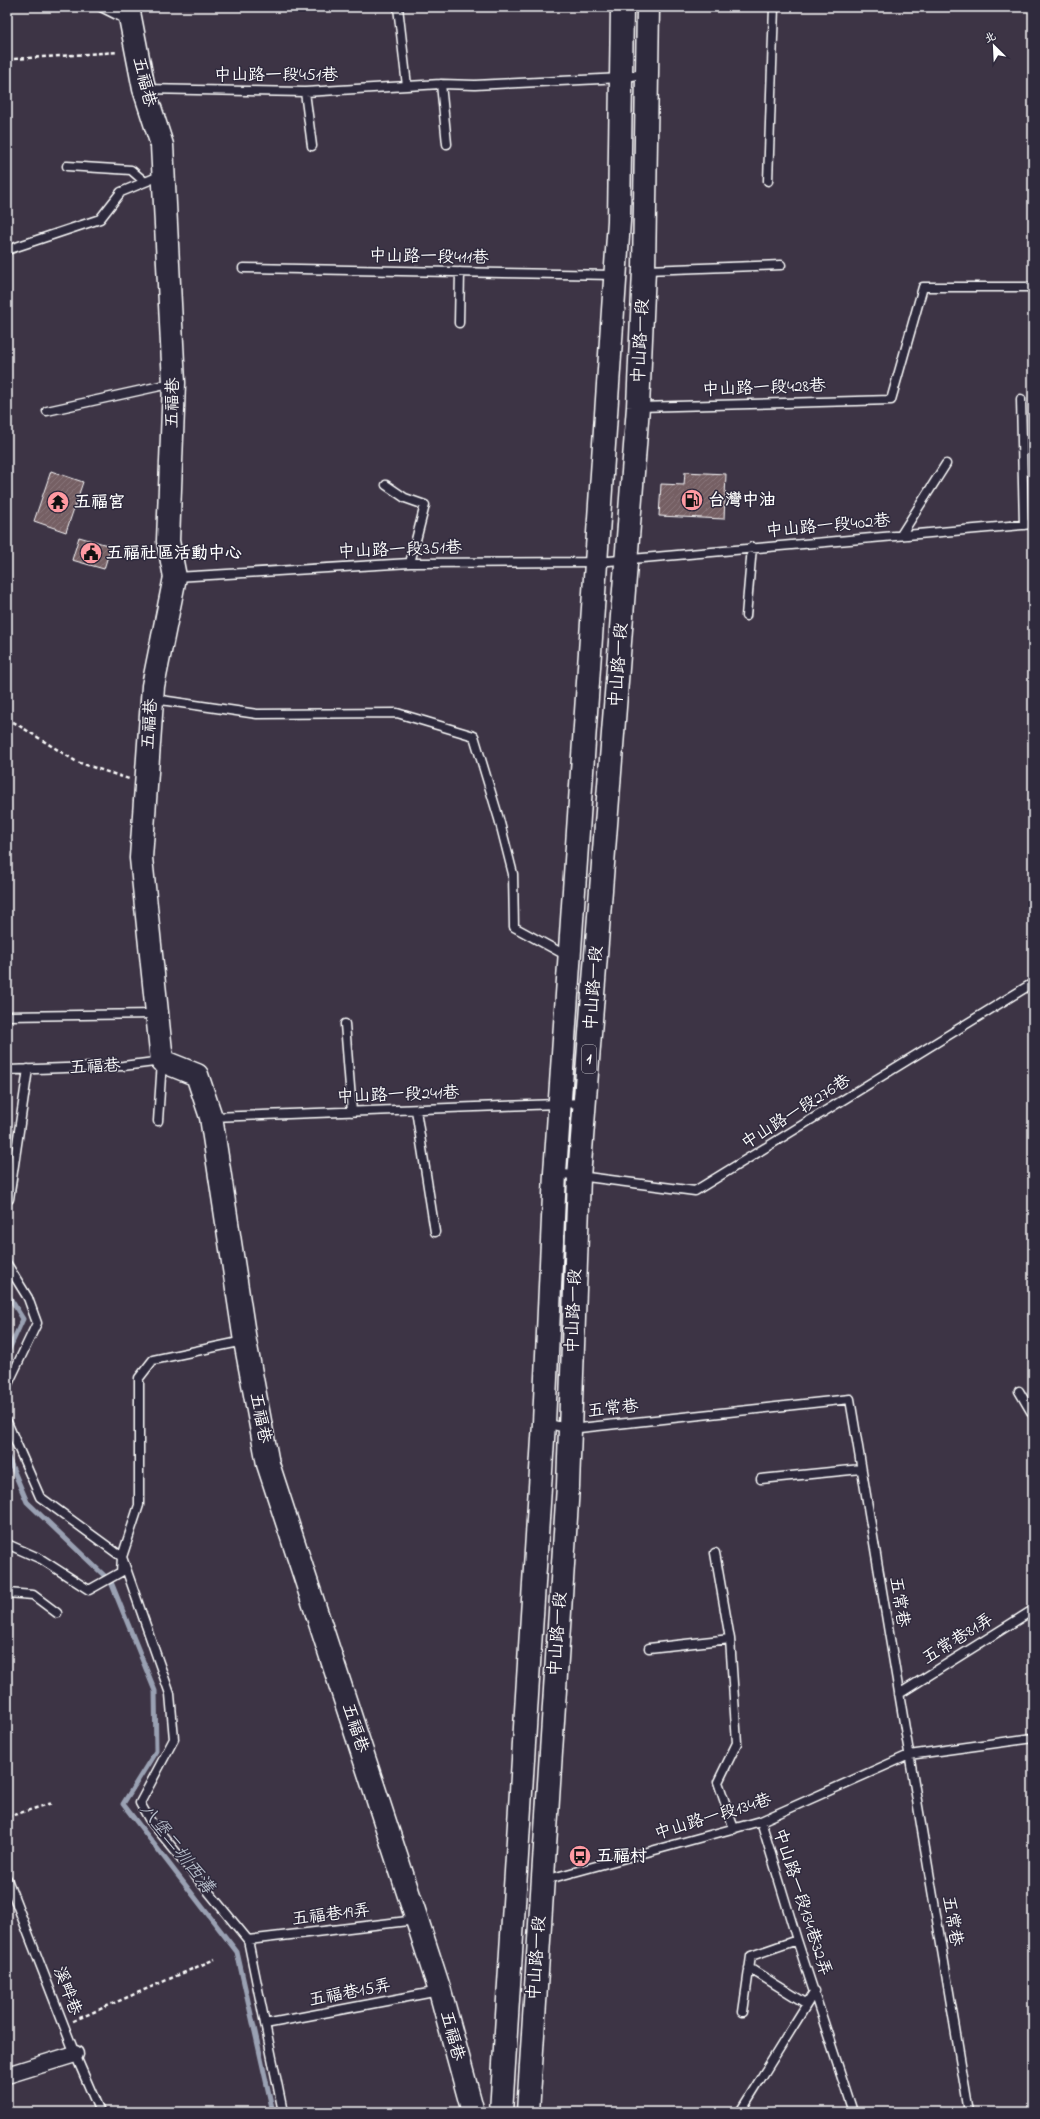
<svg xmlns="http://www.w3.org/2000/svg" width="1040" height="2119" viewBox="0 0 1040 2119" font-family="'Indie Flower','LXGW WenKai TC',sans-serif">
	<defs>
		<pattern id="building-hatch" width="6" height="6" patternUnits="userSpaceOnUse"><rect width="6" height="6" fill="#755e64"/><path d="M-1 1l2-2M0 6l6-6M5 7l2-2" fill="none" stroke="#8a767b"/></pattern>
	</defs>
	<rect width="100%" height="100%" fill="#3d3445"/>
	<filter id="ink" filterUnits="userSpaceOnUse"><feTurbulence type="fractalNoise" baseFrequency=".025" numOctaves="2"/><feDisplacementMap in="SourceGraphic" scale="8" xChannelSelector="R" yChannelSelector="G"/><feConvolveMatrix kernelMatrix="1 2 1 2 8 2 1 2 1" color-interpolation-filters="sRGB"/></filter>
	<g filter="url(#ink)">
		<g fill="none" stroke-linecap="round" stroke-linejoin="round">
			<path stroke="#9aa1b3" stroke-width="5" d="M7,1293L23,1319L7,1354
				M7,1455L27,1502L111,1582L155,1691L156,1751L123,1804L237,1952L273,2112"/>
		</g>
		<path fill="url(#building-hatch)" stroke="#fff" d="M51,471L83,482L66,532L34,521Z
			M685,472L726,474L724,519L659,516L661,484L684,485Z
			M79,537L111,546L104,569L72,560Z"/>
		<g fill="none" stroke-linecap="round" stroke-linejoin="round">
			<g stroke="#fff" stroke-width="11">
				<path id="lane" d="M101,7L127,20
					M398,7L407,86
					M441,84L447,144
					M145,89L305,92L441,84L475,85L622,78L647,73
					M305,92L312,146
					M67,166L131,170L145,182
					M768,181L774,7
					M7,250L100,219L121,192L162,175
					M243,268L614,275
					M646,270L781,265
					M459,323L460,272
					M1021,399L1024,525
					M639,407L891,400L923,287H1033
					M47,411L174,383
					M386,485L405,498L425,505L410,563
					M901,535L946,464
					M176,577L410,563L597,562L1033,524
					M746,616L752,547
					M154,699L257,714L397,713L474,736L499,819L513,874L514,927L569,957
					M7,1016L156,1014
					M345,1024L352,1112
					M7,1070L123,1066L162,1061L158,1121
					M416,1110L435,1232
					M212,1117L584,1103
					M556,1173L695,1191L1033,983
					M7,1199H9L28,1069
					M7,1264L28,1298L37,1323L7,1386
					M1019,1391L1033,1415
					M7,1422L40,1497L122,1557L170,1694L174,1739L140,1803L149,1819L248,1940L283,2112
					M545,1423L570,1429L850,1399L969,2112
					M761,1479L861,1469
					M7,1544L41,1559L89,1590L121,1572L122,1557L139,1505V1378L153,1360L244,1341
					M715,1553L730,1639L737,1743L718,1782L734,1829
					M7,1593L33,1595L57,1613
					M649,1648L730,1639
					M899,1694L1033,1610
					M761,1821L797,1940L853,2112
					M7,1879L75,2054L100,2112
					M545,1880L761,1821L909,1755L1033,1738
					M248,1940L416,1920
					M749,1968L807,2004
					M743,2012L751,1956L797,1940
					M265,2024L439,1991
					M740,2112L815,1991"/>
			</g>
			<g stroke="#fff" stroke-width="19">
				<path id="street" d="M7,2075L75,2054"/>
			</g>
			<g stroke="#fff" stroke-width="25">
				<path id="secondary" d="M128,7L144,89L162,145L174,383L168,541L175,577L153,686L141,858L162,1061L197,1075L211,1117L245,1341L268,1464L417,1920L440,1991L473,2112"/>
			</g>
			<g stroke="#fff" stroke-width="25">
				<path id="primary" d="M501,2112L544,1423L555,1173L619,221L622,7
					M528,2112L568,1486L579,1177L638,407L644,270L648,7"/>
			</g>
			<path stroke="#fff" stroke-width="2.5" stroke-dasharray="4 3" stroke-linecap="butt" d="M14,59L118,52
				M7,718L77,762L129,779
				M7,1817L52,1803
				M73,2021L215,1959"/>
			<use href="#lane" stroke="#2f2a3d" stroke-width="8"/>
			<use href="#street" stroke="#2f2a3d" stroke-width="16"/>
			<use href="#secondary" stroke="#2f2a3d" stroke-width="22"/>
			<use href="#primary" stroke="#2f2a3d" stroke-width="22"/>
		</g>
	</g>
	<defs>
		<g id="fuel-disc" transform="scale(1.15)"><circle r="9.5" fill="#ff9aa2" stroke="#2f2a3d"/><path d="M-5.5-6h7V0h2V4h1.3V-2.5L3-4.5l.8-.8L6-3V5H2.5V1h-1V6h-7ZM-4.2-4.7v3.2H.2V-4.7Z" fill="#111"/></g>
		<g id="temple-disc" transform="scale(1.15)"><circle r="9.5" fill="#ff9aa2" stroke="#2f2a3d"/><path d="M0-6L5-2H3V0L6.5 2.5H4V6H1.5V3h-3V6H-4V2.5H-6.5L-3 0V-2H-5Z" fill="#111"/></g>
		<g id="civic-disc" transform="scale(1.15)"><circle r="9.5" fill="#ff9aa2" stroke="#2f2a3d"/><path d="M-.6-6.5H3V-4.5H.6V-3L4-1V1h2V6H-6V1h2V-1L-.6-3ZM-1.2 2.5V6h2.4V2.5Z" fill="#111"/></g>
		<g id="bus-disc" transform="scale(1.15)"><circle r="9.5" fill="#ff9aa2" stroke="#2f2a3d"/><path d="M-5-6H5V4H4V6H2V4H-2V6H-4V4H-5ZM-3.5-4V0h7V-4ZM-3.5 1.2v1.5H-2V1.2ZM2 1.2v1.5H3.5V1.2Z" fill="#111"/></g>
	</defs>
	<g fill-rule="evenodd">
		<use href="#fuel-disc" x="692" y="500"/>
		<use href="#temple-disc" x="58" y="502"/>
		<use href="#civic-disc" x="91" y="553"/>
		<use href="#bus-disc" x="580" y="1856"/>
	</g>
	<g text-anchor="middle" dominant-baseline="central" stroke-width="3" stroke-linejoin="round" paint-order="stroke">
		<rect fill="#2f2a3d" stroke="#c1bfc5" stroke-width="1" x="582" y="1045" width="14" height="28" rx="3"/>
		<g font-size="16" font-weight="bold" fill="#fff">
			<text x="589" y="1059">1</text>
		</g>
		<g font-size="17" fill="#fff" stroke="#2f2a3d">
			<text x="276" y="75">中山路一段451巷</text>
			<text transform="translate(144 82) rotate(76)">五福巷</text>
			<text transform="translate(429 257) rotate(1)">中山路一段411巷</text>
			<text transform="translate(641 341) rotate(-87)">中山路一段</text>
			<text transform="translate(764 388) rotate(-2)">中山路一段428巷</text>
			<text transform="translate(173 403) rotate(-89)">五福巷</text>
			<text transform="translate(828 526) rotate(-5)">中山路一段402巷</text>
			<text transform="translate(400 550) rotate(-2)">中山路一段351巷</text>
			<text transform="translate(619 665) rotate(-86)">中山路一段</text>
			<text transform="translate(150 724) rotate(-86)">五福巷</text>
			<text transform="translate(594 988) rotate(-86)">中山路一段</text>
			<text transform="translate(95 1067) rotate(-3)">五福巷</text>
			<text transform="translate(398 1095) rotate(-2)">中山路一段241巷</text>
			<text transform="translate(796 1112) rotate(-32)">中山路一段276巷</text>
			<text transform="translate(574 1311) rotate(-88)">中山路一段</text>
			<text transform="translate(613 1409) rotate(-6)">五常巷</text>
			<text transform="translate(260 1418) rotate(79)">五福巷</text>
			<text transform="translate(899 1602) rotate(81)">五常巷</text>
			<text transform="translate(558 1634) rotate(-86)">中山路一段</text>
			<text transform="translate(958 1639) rotate(-32)">五常巷81弄</text>
			<text transform="translate(355 1728) rotate(72)">五福巷</text>
			<text transform="translate(713 1817) rotate(-17)">中山路一段134巷</text>
			<text transform="translate(802 1902) rotate(72)">中山路一段134巷32弄</text>
			<text transform="translate(331 1915) rotate(-7)">五福巷19弄</text>
			<text transform="translate(952 1921) rotate(80)">五常巷</text>
			<text transform="translate(537 1958) rotate(-86)">中山路一段</text>
			<text transform="translate(67 1991) rotate(69)">溪畔巷</text>
			<text transform="translate(350 1993) rotate(-11)">五福巷15弄</text>
			<text transform="translate(452 2036) rotate(75)">五福巷</text>
		</g>
		<g font-size="17" font-weight="bold" fill="#fff" stroke="#2f2a3d" text-anchor="start">
			<text x="708" y="500">台灣中油</text>
			<text x="74" y="502">五福宮</text>
			<text x="106" y="553">五福社區活動中心</text>
			<text x="596" y="1856">五福村</text>
		</g>
		<g font-size="18" font-style="italic" fill="#b3b9c6" stroke="#2f2a3d">
			<text transform="translate(176 1849) rotate(52)">八堡二圳西溝</text>
		</g>
	</g>
	<rect width="1040" height="2119" fill="none" stroke="#2f2a3d" stroke-width="24"/>
	<rect x="12" y="12" width="1016" height="2095" fill="none" stroke="#fff" stroke-width="1.5" filter="url(#ink)"/>
	<g transform="translate(994 46) rotate(336)" stroke="#2f2a3d" stroke-width="3" paint-order="stroke">
	<path d="M0-3L7 15L0 10L-7 15Z" fill="#ffffff"/>
	<text y="-6" font-size="11" font-weight="bold" text-anchor="middle" fill="#ffffff">北</text>
	</g>
</svg>
